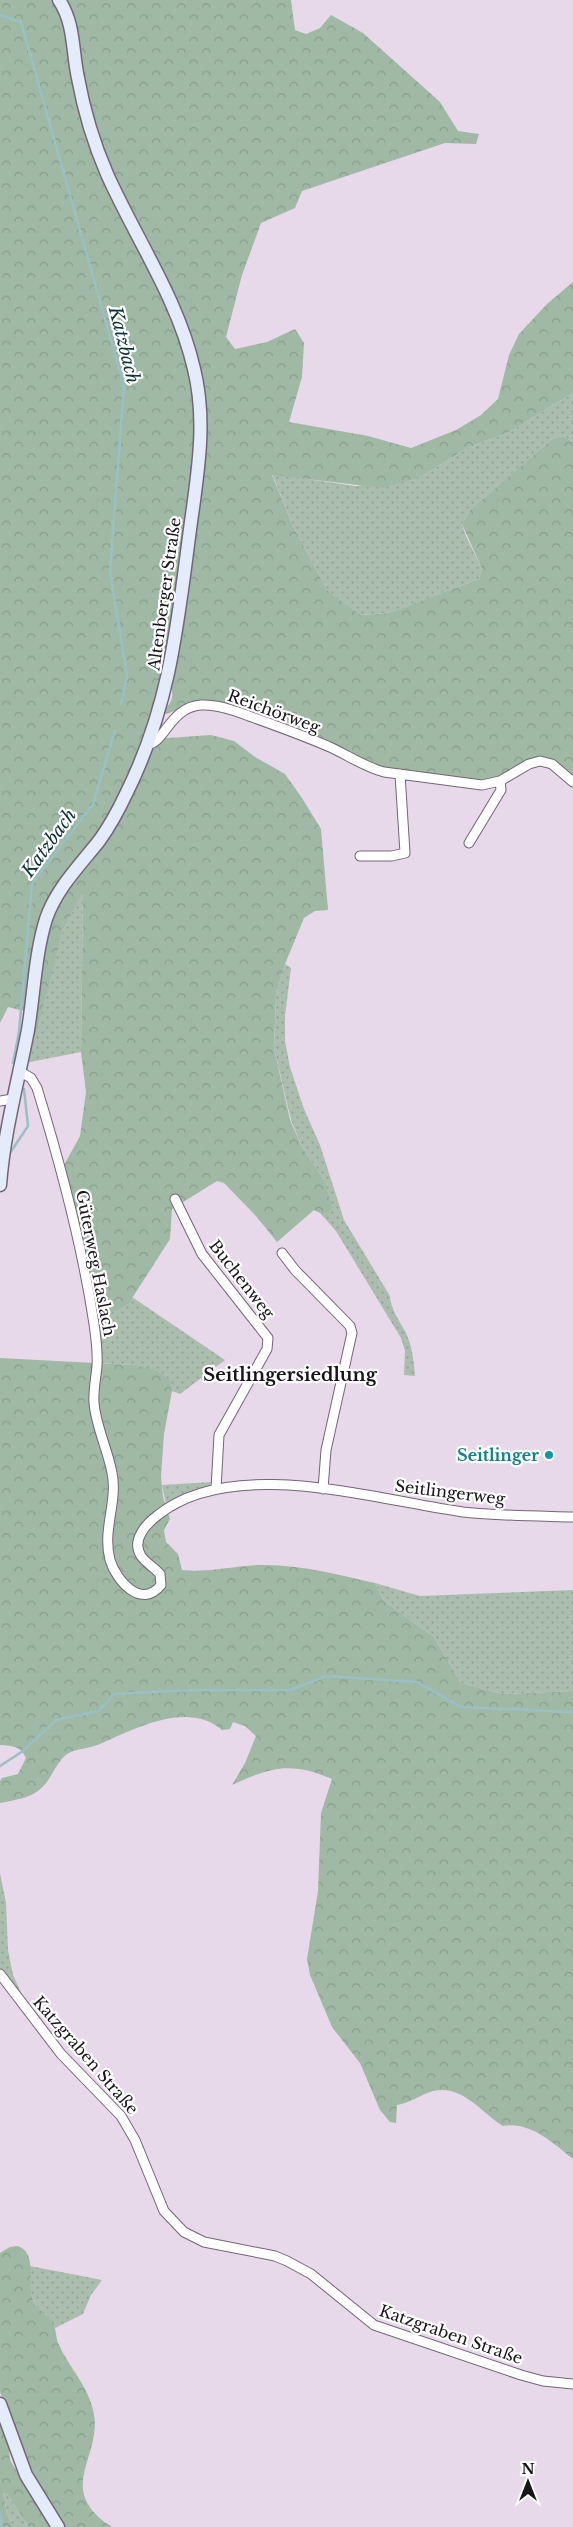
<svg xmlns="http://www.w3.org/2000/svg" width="573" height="2527" viewBox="0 0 573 2527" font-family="'Libre Baskerville',serif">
	<defs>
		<pattern id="grass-dots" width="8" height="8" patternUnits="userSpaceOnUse" patternTransform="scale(1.25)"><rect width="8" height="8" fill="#abbeae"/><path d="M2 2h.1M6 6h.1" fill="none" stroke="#92a295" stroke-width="1.8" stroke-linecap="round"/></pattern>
		<pattern id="forest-crowns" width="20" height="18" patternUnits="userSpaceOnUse" patternTransform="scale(1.25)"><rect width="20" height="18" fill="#9fb9a4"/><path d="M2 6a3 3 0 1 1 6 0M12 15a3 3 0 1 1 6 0" fill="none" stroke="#889e8d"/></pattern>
	</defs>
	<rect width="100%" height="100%" fill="#e7d9ea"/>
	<path fill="url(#grass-dots)" d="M573,393V442L563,436L552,439L470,510L462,524L466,536L482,569L479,579L388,613L361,615L327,590L293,526L272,474L356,486L422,476L467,448L509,432Z
		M83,891L81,1052L25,1063L63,930Z
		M285,964L291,968L285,1016V1041L290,1067L304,1109L320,1145L344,1220L390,1296C391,1310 399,1320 406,1333C412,1346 414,1361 415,1376L404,1375L405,1351L401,1338L336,1231L320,1213H329L324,1180L302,1147L291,1120L274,1048L276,993Z
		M132,1297L225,1360L180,1394L172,1391L169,1380L133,1365L98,1363L96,1316C110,1312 124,1309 132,1297Z
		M212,1482L208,1487L166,1505L162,1485Z
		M375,1583L420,1596L573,1590V1691L503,1694L461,1683L434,1637L384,1601Z
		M0,1873L6,1903L8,1950L13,1975L25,2001L0,1968Z
		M30,2266L102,2280L91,2295L83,2314L55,2328C52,2319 46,2317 40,2311C28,2297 30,2282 30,2266Z
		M3,2493L7,2494L29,2527H13L7,2514Z"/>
	<path fill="url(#forest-crowns)" d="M0,0H52L63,19L84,129L97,168L169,309L188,357L197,433L179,580L155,713L121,795L104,823L56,886L30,972L24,1011L8,1007L0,1023Z
		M65,0H291L295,30L306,34L320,28L331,15L363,33L440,102L458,131L479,134L476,144L445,143L302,191L295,208L261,223L242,275L226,337L235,349L267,342L295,329L304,343L302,377L289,422L368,436L411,448L456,430L481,415L498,399L509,355L519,334L547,304L573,282V393L509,432L467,448L422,476L384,488L272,475L293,526L327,590L361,615L388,613L479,579L482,569L462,524L470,510L552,439L563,436L573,442V779L542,759C529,765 515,773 501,777C475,785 393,772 366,762C355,757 344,750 333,744C272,714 227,692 159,716C167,707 176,700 171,687L184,612L202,385L118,188L94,125Z
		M211,735L234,741L255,757L285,774L302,798L321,829L328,910L315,911L304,918L285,964L276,993L274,1048L290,1120L302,1147L324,1180L332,1207L329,1213H320L314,1210L277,1242L256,1216L224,1183L217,1181L172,1209L170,1239L129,1303L117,1310L96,1316L63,1167L80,1136L86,1092L81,1052L83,892L63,930L35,1037L32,1029L51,920L64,895L153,739Z
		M0,1358L133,1365L155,1370L170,1380L172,1391L164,1434L161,1477L163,1497L170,1519L164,1530L166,1542L178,1554L182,1570C209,1573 237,1565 265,1565C302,1565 339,1575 375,1583L384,1601L434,1637L461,1683L503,1694L573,1691V2159C553,2143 530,2121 503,2126C481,2112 462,2084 433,2091C420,2095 410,2103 397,2105L396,2123L390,2122L380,2110L360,2063L332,2027L310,1975L307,1959L318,1891L321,1813L332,1779C291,1761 271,1767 232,1785L245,1763L256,1736L245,1726L233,1722L230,1729L222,1730C188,1700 134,1729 100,1744C89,1749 77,1748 67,1754C61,1758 57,1766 53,1772C40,1797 25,1798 0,1803V1781L2,1778L18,1774L26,1758C21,1746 12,1746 0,1745Z
		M18,2246C40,2255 24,2286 35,2304C39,2311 46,2314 51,2320C57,2326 55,2338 59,2345C69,2367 88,2386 93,2410C105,2456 52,2488 112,2527H64L31,2473L0,2392V2253L10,2247Z
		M0,2418L8,2439L10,2460L50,2527H29L7,2494L3,2493L7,2514L13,2527H0Z"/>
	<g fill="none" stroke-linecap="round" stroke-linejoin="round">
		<path stroke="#9ac0c6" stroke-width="2.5" d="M0,15L21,22L124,386L110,571L127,676L121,704
			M13,1063L19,1032L32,884L93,804L115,731
			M10,1153L28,1126L24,1089
			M0,1766L23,1751L56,1720L99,1711L114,1694L190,1690H291L326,1676L417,1682L461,1707L573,1712
			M0,2511L2,2527"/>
		<g stroke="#726676" stroke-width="11">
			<path id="street" d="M148,744C164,744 170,707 201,705C217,704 234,710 249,716C277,726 305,736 332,748C349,756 365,767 384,772L482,785L500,781L529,764L540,761L552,764L573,782
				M469,843L501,790L500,781
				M360,856H392L405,853L400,774
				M19,1071L31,1078L37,1088C61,1166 82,1244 94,1324C96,1338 98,1352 97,1366C96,1378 93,1391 94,1403C96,1427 108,1450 112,1473C118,1502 102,1529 110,1560C116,1580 141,1610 161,1585L160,1574C154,1567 146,1563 141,1556C131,1540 146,1524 158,1515C233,1455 376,1500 463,1512C500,1516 537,1516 573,1517
				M0,1101L12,1099
				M175,1199L202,1254L268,1338L267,1349L219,1435L216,1489
				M282,1253L295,1270L350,1326L352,1333L326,1450L323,1489
				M0,1974L61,2054L121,2116L135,2140L164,2211L184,2232L204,2242L275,2256L287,2261L311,2274L374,2325L521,2375L543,2381L573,2384"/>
		</g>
		<g stroke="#726676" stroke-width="15">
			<path id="secondary" d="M0,1185C4,1132 18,1082 28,1030C34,994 35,954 46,919C56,889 80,865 99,841C110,826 119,809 127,792C169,707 177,629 189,537C196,482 208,425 194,369C178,299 136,239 107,174C94,144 84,111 78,78C72,51 75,24 59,0
				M0,2404L26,2475L58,2527"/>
		</g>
		<use href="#street" stroke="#fff" stroke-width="9"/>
		<use href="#secondary" stroke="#e4ebfb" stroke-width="12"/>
	</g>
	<circle fill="#0f9aa8" stroke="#fff" stroke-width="2" cx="549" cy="1455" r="5"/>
	<g text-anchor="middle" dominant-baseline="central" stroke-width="4.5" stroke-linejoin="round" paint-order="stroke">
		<g font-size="16" fill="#18141a" stroke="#fff">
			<text transform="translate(164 594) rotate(-82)">Altenberger Straße</text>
			<text transform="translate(274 711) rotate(20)">Reichörweg</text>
			<text transform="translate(96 1263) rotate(79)">Güterweg Haslach</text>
			<text transform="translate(242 1279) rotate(52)">Buchenweg</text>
			<text transform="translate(450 1492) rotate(7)">Seitlingerweg</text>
			<text transform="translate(86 2055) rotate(49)">Katzgraben Straße</text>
			<text transform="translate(451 2334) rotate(19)">Katzgraben Straße</text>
		</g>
		<g font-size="16" font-weight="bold" fill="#0d838f" stroke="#fff" text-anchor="end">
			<text x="539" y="1455">Seitlinger</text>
		</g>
		<g font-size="18" font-style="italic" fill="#0c3338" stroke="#fff">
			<text transform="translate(124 345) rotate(76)">Katzbach</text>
			<text transform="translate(49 843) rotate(-54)">Katzbach</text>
		</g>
		<g font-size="18" font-weight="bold" fill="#18141a" stroke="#fff">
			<text x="290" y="1375">Seitlingersiedlung</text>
		</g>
	</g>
	<g transform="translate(528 2482)" stroke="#ffffff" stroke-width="4" paint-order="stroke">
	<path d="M0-4L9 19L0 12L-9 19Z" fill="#18141a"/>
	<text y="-8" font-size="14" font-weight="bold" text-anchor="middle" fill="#18141a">N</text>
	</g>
</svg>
